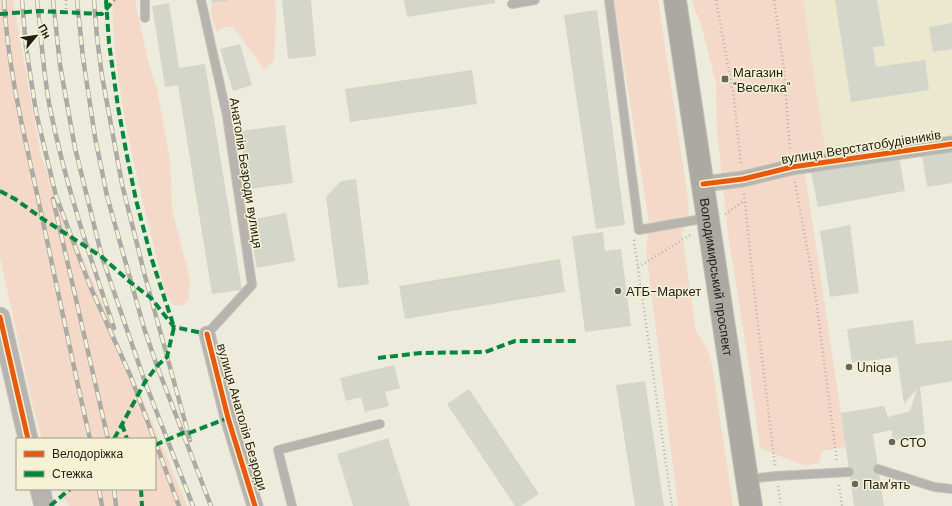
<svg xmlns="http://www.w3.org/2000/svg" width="952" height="506" viewBox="0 0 952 506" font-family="'DM Sans',sans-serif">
	<rect width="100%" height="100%" fill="#edebdc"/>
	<path fill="#ebe8cd" d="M803,0H952V138L826,156Z"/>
	<path fill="#f4d8c8" d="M0,0H13L41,157L187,506H69L59,489H155V439H42L33,407L0,257Z
		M112,0H136V6L148,61L157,89L170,160L172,209L190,280L188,301L181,306L173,305L165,293C149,223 129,153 119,82C115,55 113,27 112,0Z
		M212,0H275L276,13L274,61L264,69L233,27H224L217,32L211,15Z
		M614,0H658L689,206L688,223L682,233L696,332L707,348L712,365L733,506H678L646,250L649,223Z
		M692,0H803L826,156L803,160L846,447L821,451L819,463L805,466L760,448L748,360L728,234L717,131L716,83L700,21L694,8Z"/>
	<path fill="#d4d6cb" d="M211,0H227V2H211Z
		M282,0H311L316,56L288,59Z
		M404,0H495V3L407,17Z
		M835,0H877L885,46L873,47L876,67L925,60L929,90L851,102Z
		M169,3L179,68L205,64L242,290L212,294L178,85L165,87L152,6Z
		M597,10L625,225L596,229L564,15Z
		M952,23V49L933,52L929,27Z
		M240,44L252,85L233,91L220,49Z
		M472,70L477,104L350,122L345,89Z
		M285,125L293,183L249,189L240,131Z
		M952,150V183L927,187L922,155Z
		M899,156L905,191L818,207L811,172Z
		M356,179L369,284L338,288L326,197L341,181Z
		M286,213L295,261L257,268L248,220Z
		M850,225L859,293L830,297L820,231Z
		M603,232L605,251L621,249L631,326L585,332L572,236Z
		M560,259L565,292L405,319L399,286Z
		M913,320L916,344L952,340V381L920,387L925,434L892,441V430L873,434L884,506H854L841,413L884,406L888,417L910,411L917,389L904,404L897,357L852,363L847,329Z
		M394,365L400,388L385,392L389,406L365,412L361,397L346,401L340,378Z
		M645,381L664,506H635L616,385Z
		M469,389L539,494L521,506H515L447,404Z
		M388,438L410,506H353L337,454Z"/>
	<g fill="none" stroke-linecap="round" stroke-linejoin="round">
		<g stroke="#c6c5ba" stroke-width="10">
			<path id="service" d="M201,0L227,116L252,285L207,334
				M609,0L639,230L707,218
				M512,4L535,0
				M145,18V0
				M878,469L934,487L952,489
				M748,479L776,476L849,472
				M292,506L278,450L380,424"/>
		</g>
		<g stroke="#c6c5ba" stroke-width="17">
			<path id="minor" d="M703,184L743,179L792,167L952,144
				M207,334L228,418L255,506"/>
		</g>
		<g stroke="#c6c5ba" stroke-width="21">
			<path id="tertiary" d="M0,317L28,439
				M40,489L44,506"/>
		</g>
		<g stroke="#c6c5ba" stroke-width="24">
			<g id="secondary">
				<path id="s1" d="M675,0L751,506"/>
			</g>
		</g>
		<path stroke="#b6b4ad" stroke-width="2.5" stroke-dasharray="1 3" stroke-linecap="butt" d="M66,0V12
			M716,0L734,98L741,164
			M774,0L784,69L790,151
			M795,182L815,291L837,462
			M744,194L756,308L775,466
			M725,214L744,201
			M634,240L672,506
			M638,267L692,234
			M839,485L842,506
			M778,486L781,506"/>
		<use href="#service" stroke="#b7b4af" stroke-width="8"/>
		<use href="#minor" stroke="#b7b4af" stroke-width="15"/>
		<use href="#tertiary" stroke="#b7b4af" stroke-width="19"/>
		<use href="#secondary" stroke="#aca9a3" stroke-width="22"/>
		<g stroke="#acaaa4" stroke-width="4.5">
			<path id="rail" d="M4,0C8,74 27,146 42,217C58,291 73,365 90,439
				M22,0L26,47L36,112L56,196L90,286L131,377L154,439
				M37,0C41,34 43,69 49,103C64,180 89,254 114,328
				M53,0L60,65L75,148L102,257L145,382L193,506
				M77,0L83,58L95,137L107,196L144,328L157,366L211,506
				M94,0L97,37L102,76L122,184L145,276L190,440
				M53,199L108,439
				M155,441L179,506
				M99,489L102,506
				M114,489L116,506"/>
		</g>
		<use href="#rail" stroke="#f4f1d5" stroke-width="3" stroke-dasharray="9" stroke-linecap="butt"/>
		<path stroke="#00873e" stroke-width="4" stroke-dasharray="8 4" stroke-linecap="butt" d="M106,0L109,43L118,107L127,156L136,200L151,257L174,327L167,357L157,366L145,382L114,439
			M0,14L39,11L102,14L114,0
			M0,191L15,199L43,219L102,257L130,282L151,298L174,327L207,334
			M378,358L421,353L485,352L515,341H578
			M122,424L127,439
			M155,445L183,433H189L228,418
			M141,489L142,506
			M50,506L70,489"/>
		<g stroke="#f4f1d5" stroke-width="8">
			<path id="cycleway" d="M703,184L743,179L792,167L952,144
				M0,317L28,439
				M207,334L228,418L255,506"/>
		</g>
		<use href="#cycleway" stroke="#e8590c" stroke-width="5"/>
	</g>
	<g fill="#68665a" stroke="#f4f1d5" stroke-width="1.5">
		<rect x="721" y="75" width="8" height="8" rx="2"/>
		<circle cx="618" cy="291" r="4"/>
		<circle cx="849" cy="367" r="4"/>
		<circle cx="892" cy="442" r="4"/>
		<circle cx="855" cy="484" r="4"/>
	</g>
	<g text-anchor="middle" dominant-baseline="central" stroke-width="3" stroke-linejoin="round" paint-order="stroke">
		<g font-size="13" fill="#201f14" stroke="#f4f1d5" text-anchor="start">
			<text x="733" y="72">Магазин<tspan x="733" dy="15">"Веселка"</tspan></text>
			<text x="626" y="291">АТБ-Маркет</text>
			<text x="857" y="367">Uniqa</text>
			<text x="900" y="442">СТО</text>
			<text x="863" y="484">Пам'ять</text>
		</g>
		<g font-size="13" fill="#201f14" stroke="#f4f1d5">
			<text transform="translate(861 147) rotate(-9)">вулиця Верстатобудівників</text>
			<text transform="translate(246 173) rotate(81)">Анатолія Безроди вулиця</text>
			<text stroke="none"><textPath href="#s1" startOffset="280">Володимирський проспект</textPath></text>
			<text transform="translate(242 417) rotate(74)">вулиця Анатолія Безроди</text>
		</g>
	</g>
	<rect x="16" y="438" width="140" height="52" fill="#f4f1d5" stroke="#9f9d88"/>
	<rect x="24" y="451" width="20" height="6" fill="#e8590c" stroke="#9f9d88"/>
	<text x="52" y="458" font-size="12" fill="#201f14">Велодоріжка</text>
	<rect x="24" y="471" width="20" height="6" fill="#00873e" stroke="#9f9d88"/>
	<text x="52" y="478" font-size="12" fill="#201f14">Стежка</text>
	<g transform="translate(36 36) rotate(61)" stroke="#f4f1d5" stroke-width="3" paint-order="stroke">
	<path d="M0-3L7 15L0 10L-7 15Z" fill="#201f14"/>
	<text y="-6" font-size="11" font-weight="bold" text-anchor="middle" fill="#201f14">Пн</text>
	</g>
</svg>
